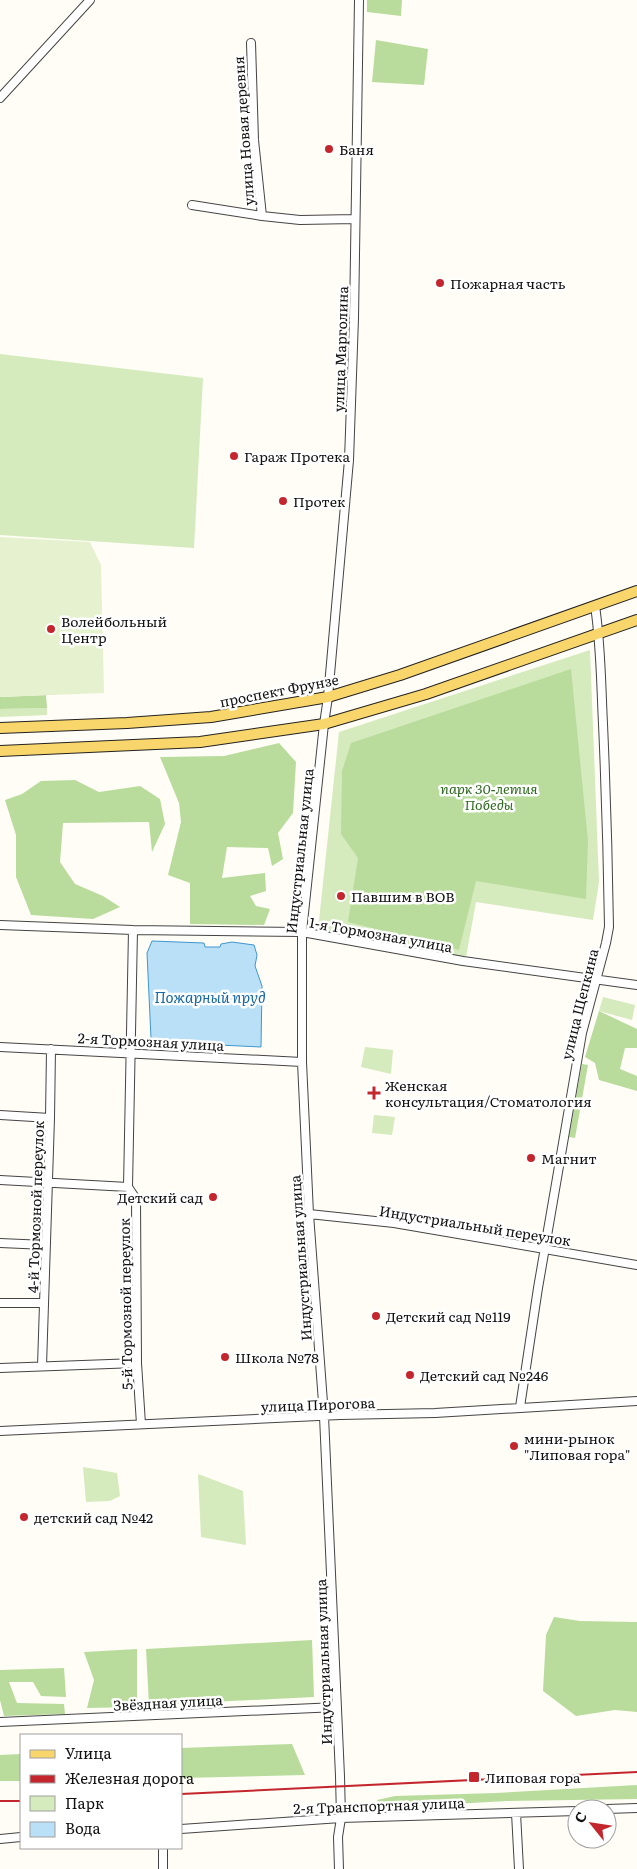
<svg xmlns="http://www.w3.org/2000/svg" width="637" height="1869" viewBox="0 0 637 1869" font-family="Literata,serif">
	<rect width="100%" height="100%" fill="#fffdf5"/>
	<path fill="#d5ebbd" d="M0,354L203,378L194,548L0,535Z
		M590,650L599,882L593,920L476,902L466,957L318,930L339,732Z
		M47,708V715L0,717V709Z
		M603,997L635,1005L632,1020L599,1011Z
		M365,1047L393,1050L391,1074L361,1067Z
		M374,1115L395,1117L392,1135L372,1133Z
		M83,1467L117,1473L120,1496L110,1501L86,1502Z
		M198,1474L243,1491L246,1545L201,1537Z"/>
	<path fill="#b9dc9c" d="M367,0H402L401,16L367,12Z
		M376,40L428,49L424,85L372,82Z
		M571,669L588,841L586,899L476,881L459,950L348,922L358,858L341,834L342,771L351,743Z
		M46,695L47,708L0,709V697Z
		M279,743L296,762L293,813L278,833L283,859L272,866L268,848L227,847L222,878L265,873L266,891L250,896L256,906L270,909L264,925L190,924V883L168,875L181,822L179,803L160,757L224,756Z
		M75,780L99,792L140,786L160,799L165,824L152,852L149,822L63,823L60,862L75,884L103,896L120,907L93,919L31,915L16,877V835L5,800L22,794L41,781Z
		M599,1011L637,1029V1048H625L620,1069L637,1076V1091L599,1080L595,1063L585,1057Z
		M582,1064L588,1065L575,1138L569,1137Z
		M554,1617L580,1621L637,1622V1712L615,1710L576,1716L543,1691L546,1635Z
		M312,1640L314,1697L149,1705L146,1649Z
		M137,1649V1707L87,1708L94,1680L84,1652Z
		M64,1668L66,1697L41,1696L33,1682H9L17,1703L64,1704L65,1714L4,1716L0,1700V1670Z
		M292,1744L305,1775L181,1778V1748Z
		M21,1754V1781H0V1755Z
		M637,1785V1799L507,1801L382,1808L377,1800L395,1796L496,1793Z"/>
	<path fill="#e6f2cf" d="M0,537L90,542L101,565L104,693L0,697Z"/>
	<path fill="#b9e0f7" stroke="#3f96cf" d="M152,941L204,943L205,947H220L221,944L232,942L254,945L257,955L255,966L262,986L261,1047L156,1042L151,1038L147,953Z"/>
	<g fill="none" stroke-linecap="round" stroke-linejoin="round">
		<g stroke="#444" stroke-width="10">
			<path id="minor" d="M251,43L254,140L262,216
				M0,98L90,0
				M192,205L262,216L300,220L355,219
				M0,925L133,930L302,932L463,961L637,985
				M0,1047L302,1062
				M0,1115L50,1118
				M0,1180L128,1187
				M128,1187L133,930
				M128,1187L136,1199L137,1363L141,1424
				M309,1214L394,1223L637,1265
				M0,1243L46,1245
				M0,1303H44
				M42,1366L50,1118L51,1049
				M0,1368L137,1363
				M520,1407L538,1288L582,1033L606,943L609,927C608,859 606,792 603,724C601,684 601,645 595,606
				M0,1431L340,1415L435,1413L637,1401
				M0,1722L337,1707
				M607,1809L637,1808
				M516,1813L519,1869
				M181,1829L341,1818L577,1811
				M0,1839L21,1837
				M163,1848V1869
				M339,1869L338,1837L341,1818L340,1776L324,1416L309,1214L302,1062V932L324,724L328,697L349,460L354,318L359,0"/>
		</g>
		<g stroke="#222" stroke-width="12">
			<path id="major" d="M0,728L127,723L211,717L328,697L400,675L637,591
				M0,751L200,742L324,724L426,694L637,620"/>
		</g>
		<use href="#minor" stroke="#fff" stroke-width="8"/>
		<use href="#major" stroke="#f9d66b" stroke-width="10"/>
		<path stroke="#c4262e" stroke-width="2" d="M181,1794L637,1772
			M0,1801H21"/>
	</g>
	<g fill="#c4262e" stroke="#fff" stroke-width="2">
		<circle cx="329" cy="149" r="5"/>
		<circle cx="440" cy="283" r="5"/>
		<circle cx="234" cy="456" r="5"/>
		<circle cx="283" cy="501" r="5"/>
		<circle cx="51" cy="629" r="5"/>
		<circle cx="341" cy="896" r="5"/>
		<path d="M371.5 1085.5h5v5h5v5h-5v5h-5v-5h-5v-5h5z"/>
		<circle cx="531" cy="1158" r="5"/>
		<circle cx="213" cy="1197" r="5"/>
		<circle cx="376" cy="1316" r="5"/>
		<circle cx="225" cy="1357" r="5"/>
		<circle cx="410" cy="1375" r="5"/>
		<circle cx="514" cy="1446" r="5"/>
		<circle cx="24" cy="1517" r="5"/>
		<rect x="468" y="1771" width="12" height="12" rx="2.5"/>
	</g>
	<g text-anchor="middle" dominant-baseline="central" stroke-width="5" stroke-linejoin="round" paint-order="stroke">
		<g font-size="14" fill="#111" stroke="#fff">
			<text transform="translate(243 131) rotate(-94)">улица Новая деревня</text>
			<text transform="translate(340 349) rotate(-88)">улица Марголина</text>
			<text transform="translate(279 690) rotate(-11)">проспект Фрунзе</text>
			<text transform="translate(299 851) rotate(-84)">Индустриальная улица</text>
			<text transform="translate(381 934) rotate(10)">1-я Тормозная улица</text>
			<text transform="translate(579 1004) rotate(-76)">улица Щепкина</text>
			<text transform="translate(151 1041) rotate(3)">2-я Тормозная улица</text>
			<text transform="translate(35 1207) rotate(-88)">4-й Тормозной переулок</text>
			<text transform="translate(475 1225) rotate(9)">Индустриальный переулок</text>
			<text transform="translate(300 1258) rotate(-94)">Индустриальная улица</text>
			<text transform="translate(125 1304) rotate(-91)">5-й Тормозной переулок</text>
			<text transform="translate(318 1404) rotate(-2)">улица Пирогова</text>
			<text transform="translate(323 1662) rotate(-92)">Индустриальная улица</text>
			<text transform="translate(168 1702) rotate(-3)">Звёздная улица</text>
			<text transform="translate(379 1805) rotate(-2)">2-я Транспортная улица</text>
		</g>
		<g font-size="14" fill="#111" stroke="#fff" text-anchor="start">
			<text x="339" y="149">Баня</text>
			<text x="450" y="283">Пожарная часть</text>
			<text x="244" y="456">Гараж Протека</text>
			<text x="293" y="501">Протек</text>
			<text x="61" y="621">Волейбольный<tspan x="61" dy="16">Центр</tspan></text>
			<text x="351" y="896">Павшим в ВОВ</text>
			<text x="385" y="1085">Женская<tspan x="385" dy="16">консультация/Стоматология</tspan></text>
			<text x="541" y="1158">Магнит</text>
			<text x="203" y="1197" text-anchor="end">Детский сад</text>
			<text x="386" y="1316">Детский сад №119</text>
			<text x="235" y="1357">Школа №78</text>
			<text x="420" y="1375">Детский сад №246</text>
			<text x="524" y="1438">мини-рынок<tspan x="524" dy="16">"Липовая гора"</tspan></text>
			<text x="34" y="1517">детский сад №42</text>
			<text x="485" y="1777">Липовая гора</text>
		</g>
		<g font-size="14" font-style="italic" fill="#2f6b1f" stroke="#fff">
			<text x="489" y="788">парк 30-летия<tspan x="489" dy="16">Победы</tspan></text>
		</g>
		<g font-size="15" font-style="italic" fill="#1768a6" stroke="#fff">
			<text x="210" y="996">Пожарный пруд</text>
		</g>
	</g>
	<rect x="20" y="1734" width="162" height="115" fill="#ffffff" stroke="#a0a0a0"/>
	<rect x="30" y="1750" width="25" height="8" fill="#f9d66b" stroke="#a0a0a0"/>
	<text x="65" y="1759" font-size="15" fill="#111111">Улица</text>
	<rect x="30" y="1775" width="25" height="8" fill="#c4262e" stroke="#a0a0a0"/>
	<text x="65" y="1784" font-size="15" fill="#111111">Железная дорога</text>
	<rect x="30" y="1796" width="25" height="15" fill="#d5ebbd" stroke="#a0a0a0"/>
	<text x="65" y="1809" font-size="15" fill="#111111">Парк</text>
	<rect x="30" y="1822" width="25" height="15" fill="#b9e0f7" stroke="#a0a0a0"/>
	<text x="65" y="1834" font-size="15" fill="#111111">Вода</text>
	<g transform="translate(592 1824) rotate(300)"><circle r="24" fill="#ffffff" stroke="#a0a0a0"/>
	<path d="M0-4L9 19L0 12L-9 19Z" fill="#c4262e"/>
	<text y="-8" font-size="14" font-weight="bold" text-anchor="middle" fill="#111111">С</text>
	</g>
</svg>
